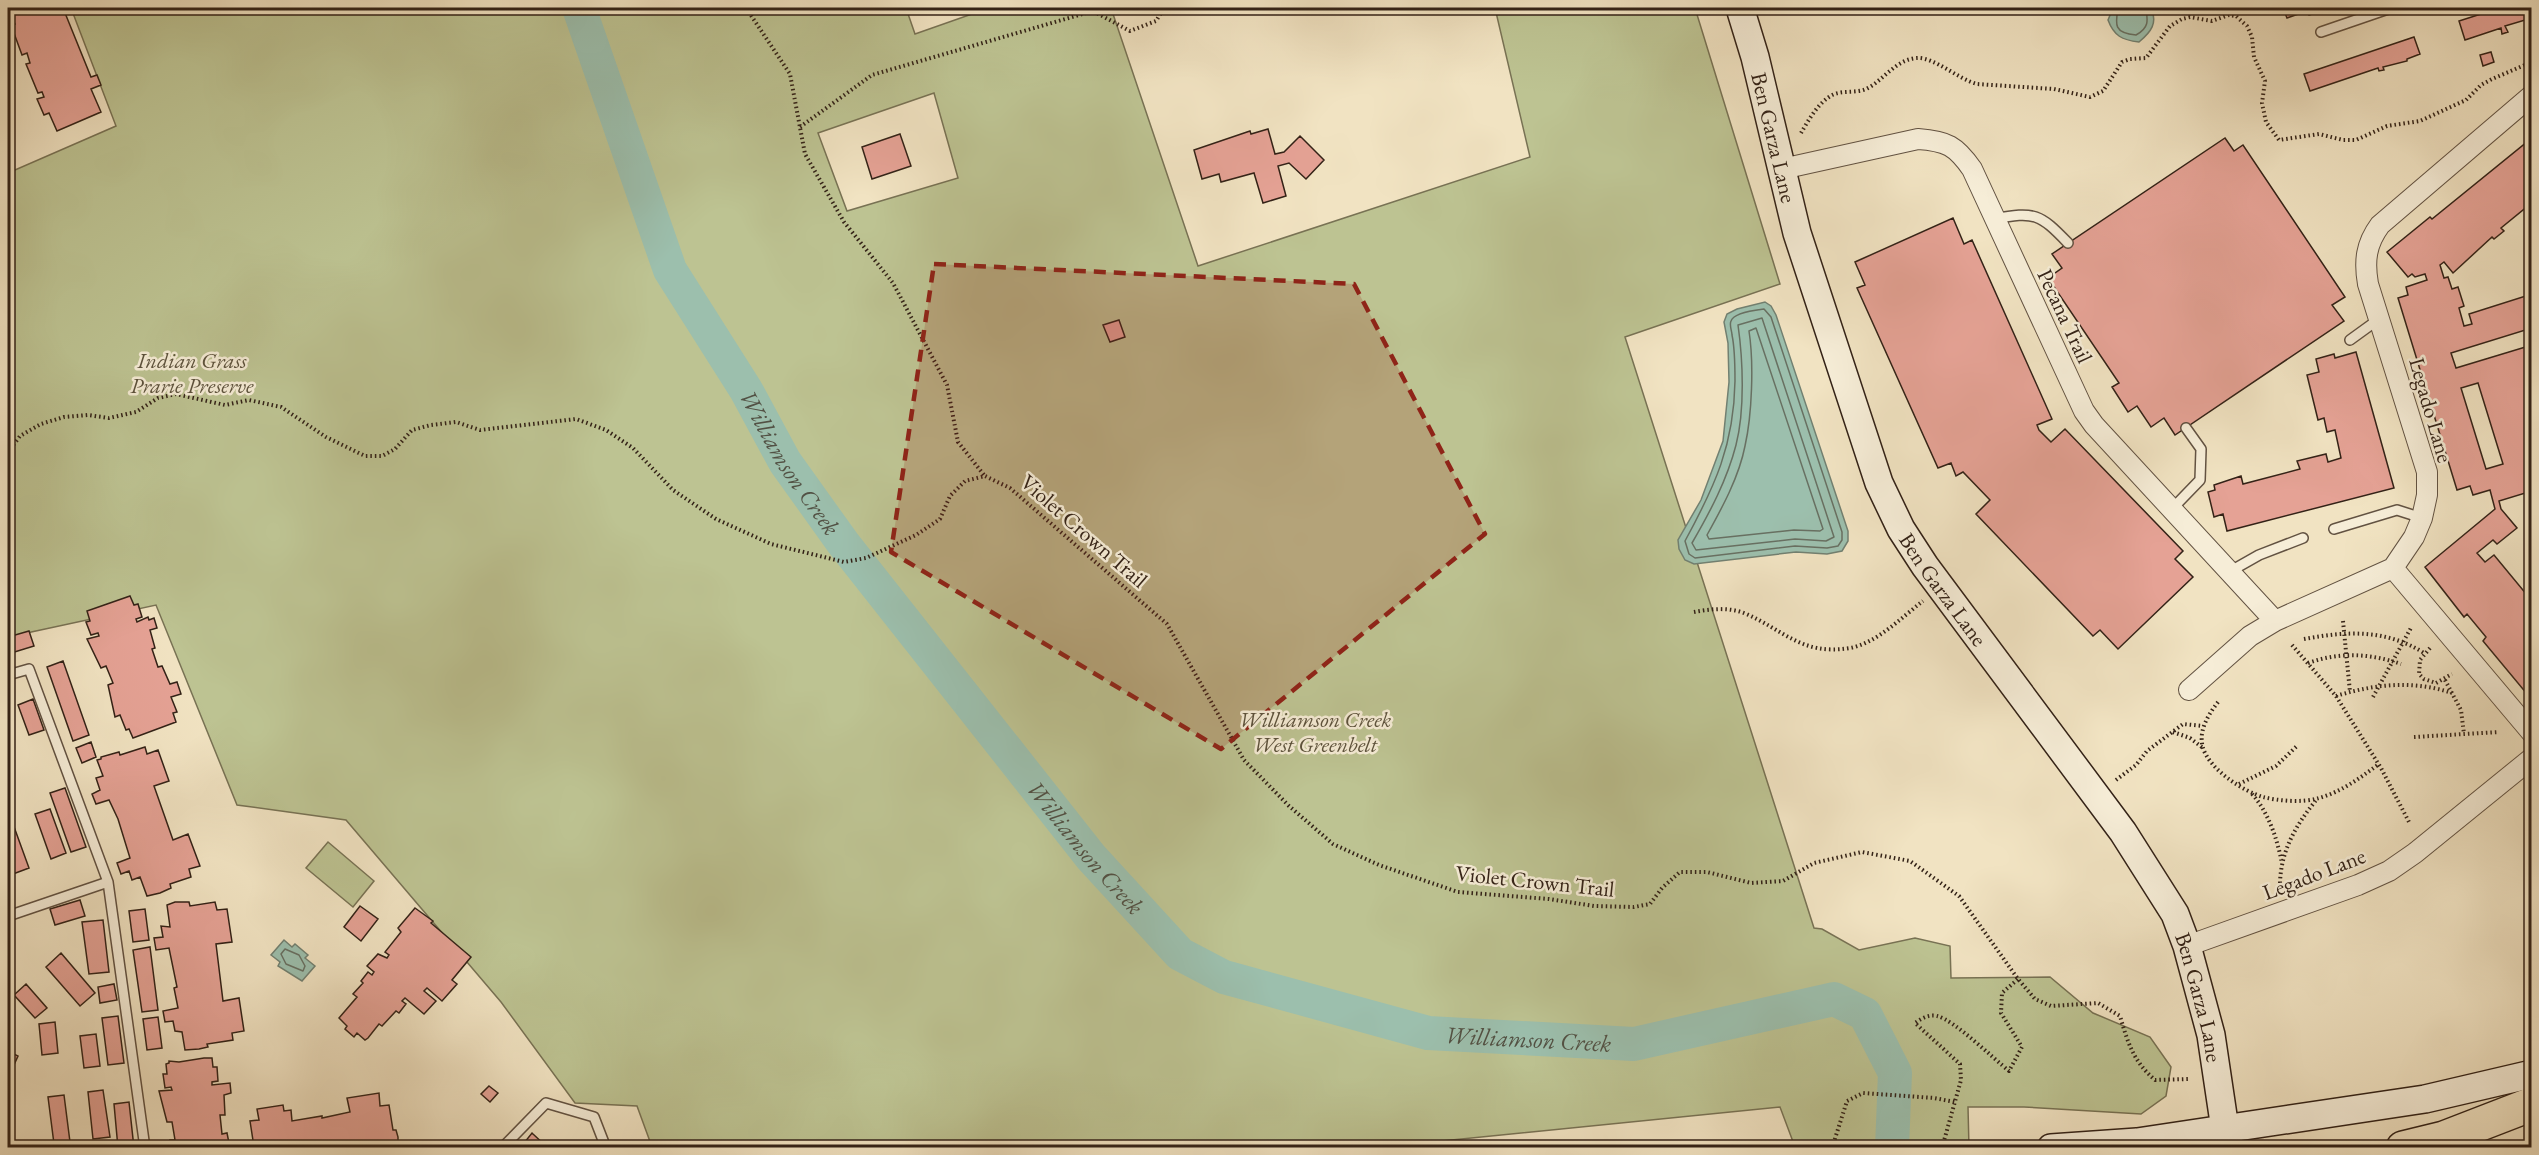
<svg xmlns="http://www.w3.org/2000/svg" width="2539" height="1155" viewBox="0 0 2539 1155" font-family="'EB Garamond',serif">
	<rect width="100%" height="100%" fill="#f1e3c2"/>
	<filter id="stains"><feTurbulence type="fractalNoise" baseFrequency=".00333" numOctaves="4"/><feColorMatrix values="0 0 0 0 .2 0 0 0 0 .09 0 0 0 0 .02 0 0 0 .5 -.17"/></filter>
	<radialGradient id="worn" r=".72"><stop offset=".6" stop-color="#630" stop-opacity="0"/><stop offset="1" stop-color="#630" stop-opacity=".3"/></radialGradient>
	<path fill="#bdc392" stroke="#787254" stroke-width="1.5" fill-rule="evenodd" d="M71,8H906L915,34L989,8H1111L1198,266L1530,157L1495,8H1695L1780,284L1625,337L1814,928L1822,929L1859,950L1915,938L1950,946L1951,978L2050,977L2093,1013L2150,1037L2171,1067L2166,1096L2141,1114L2024,1107H1968L1969,1148L1795,1147L1780,1107L1372,1148L652,1147L637,1106L575,1103L501,1002L346,820L237,805L156,605L8,637V173L116,126ZM934,93L958,178L847,211L818,133Z
		M328,842L374,881L353,907L306,868Z"/>
	<path fill="#9cbfad" stroke="#728071" stroke-width="1.5" d="M2113,8H2151C2158,23 2151,32 2139,42C2122,40 2114,36 2108,20Z
		M1765,302L1771,306L1776,315L1848,531V541L1842,551L1827,554L1796,552L1694,564L1685,560L1679,549L1678,540L1701,500L1723,441L1729,382L1728,343L1724,322L1727,314L1737,309Z
		M284,940L292,947L295,944L308,955L305,958L315,966L302,981L278,966L280,962L271,955Z"/>
	<g fill="none" stroke-linecap="round" stroke-linejoin="round">
		<path stroke="#687062" stroke-width="1.5" d="M2118,8C2115,25 2114,33 2136,35C2149,28 2148,21 2146,8
			M1764,309L1771,317L1842,532V540L1838,546L1827,548L1795,546L1695,558L1689,554L1685,541C1715,486 1734,445 1735,381C1735,366 1735,349 1732,335C1732,331 1729,325 1731,321C1734,312 1756,310 1764,309Z
			M1762,318L1834,537L1826,541L1795,539L1696,550L1692,543C1710,512 1727,480 1736,445C1745,410 1743,360 1738,325Z
			M1756,328L1823,529L1820,531L1794,530L1709,539L1707,535C1722,508 1739,477 1745,446C1752,415 1754,363 1749,331Z
			M285,949L299,955L305,966L303,971L286,964L281,954Z"/>
		<path stroke="#9cbfad" stroke-width="34" id="s1" d="M579,8L670,270L746,390L785,462L843,543L1091,857L1180,954L1224,977L1428,1033L1634,1044L1834,999L1865,1014L1895,1073L1892,1148"/>
	</g>
	<path fill="#e5a295" stroke="#332217" stroke-width="1.5" fill-rule="evenodd" d="M8,8H63L91,77L97,75L101,85L91,89L101,112L57,131L49,113L44,115L37,99L44,97L42,92L38,93L26,64L30,63L27,53L22,55L11,25L15,24L13,20L8,23Z
		M2283,8H2318L2319,12L2309,15L2307,11L2287,18Z
		M2479,8H2490L2491,11L2500,8H2532V18L2505,26L2508,32L2502,34L2501,28L2465,40L2459,21L2481,14Z
		M2414,37L2420,54L2407,59V61L2383,67L2384,70L2379,71L2378,68L2310,91L2304,74Z
		M2491,52L2494,62L2483,66L2480,55Z
		M1268,129L1275,154L1284,152L1300,136L1324,160L1306,179L1289,163L1278,166L1286,196L1263,203L1254,173L1221,182L1219,174L1202,179L1194,150L1250,131L1251,134Z
		M2532,133V208L2528,206L2501,228L2504,231L2494,239L2492,237L2453,273L2444,262L2440,265L2444,278L2448,277L2452,289L2458,287L2464,306L2459,308L2464,326L2472,324L2469,314L2532,294V328L2451,353L2456,368L2532,345V491L2499,501L2501,509L2517,528L2497,544L2493,540L2477,553L2485,562L2494,555L2532,601V700L2483,641L2486,637L2467,614L2464,617L2425,567L2495,509L2490,490L2473,495L2470,486L2457,490L2398,298L2408,295L2406,287L2427,280L2425,274L2415,277L2412,274L2408,277L2387,252L2430,217L2432,219L2528,141L2526,138ZM2478,383L2503,464L2486,469L2461,388Z
		M900,134L911,166L872,179L862,147Z
		M2225,138L2234,151L2243,145L2345,297L2332,305L2344,321L2175,435L2164,418L2151,427L2137,406L2128,412L2112,387L2119,383L2048,278L2062,268L2052,254Z
		M1953,218L1964,244L1972,240L2052,419L2037,425L2039,430L2051,442L2065,429L2183,551L2175,559L2193,577L2118,649L2100,630L2093,636L1976,514L1990,500L1963,472L1956,476L1951,463L1938,468L1857,288L1865,285L1855,262Z
		M1119,320L1125,337L1110,342L1103,325Z
		M2356,352L2394,488L2227,531L2223,514L2214,517L2208,492L2215,490L2214,485L2241,476L2243,484L2300,469L2297,461L2326,454L2328,462L2341,458L2335,430L2327,432L2324,418L2318,420L2307,375L2319,372L2316,359L2334,354L2335,358Z
		M130,596L134,605L138,604L142,617L136,619L137,622L148,617L149,620L154,618L157,628L150,630L155,648L152,649L158,667L162,666L170,684L177,682L181,694L171,697L177,712L173,713L176,722L133,738L129,729L126,730L120,715L115,717L108,685L113,683L106,666L101,668L87,639L99,636L98,633L91,635L86,622L90,621L87,611Z
		M29,631L34,646L8,654V637Z
		M63,661L89,735L73,741L47,667Z
		M33,699L44,730L29,735L18,705Z
		M91,742L96,757L82,763L76,748Z
		M145,747L147,754L158,750L169,781L154,786L173,840L188,834L200,866L189,869L191,877L170,884L171,888L160,893L147,896L140,877L132,880L129,871L121,874L117,863L130,858L118,819L109,800L96,804L92,794L100,790L96,778L103,776L97,760L101,759V757L119,752L120,755Z
		M65,788L86,847L71,852L50,793Z
		M50,809L66,853L51,859L35,814Z
		M13,824L29,868L13,874L8,858V826Z
		M80,900L85,916L55,925L50,909Z
		M175,902H189L190,906L215,902L217,910L227,909L232,942L216,944L223,1001L239,998L244,1031L232,1033L233,1040L207,1044L208,1047L199,1049L185,1050L182,1032L175,1031L173,1021L165,1022L163,1011L178,1008L174,988L177,987L169,948L156,950L154,938L163,937L161,926L170,927L167,905Z
		M360,906L378,919L361,941L344,927Z
		M415,908L433,921L431,923L471,957L452,980L457,984L442,1001L427,988L424,991L436,1001L424,1014L405,998L402,1001L406,1004L399,1013L396,1011L382,1026L379,1024L368,1038L365,1040L357,1033L354,1037L345,1029L347,1026L339,1018L357,997L353,994L363,983L361,981L368,972L372,975L374,972L367,966L378,954L387,958L389,955L385,952L401,932L398,928Z
		M145,909L149,940L133,942L129,911Z
		M103,920L109,972L89,974L82,922Z
		M150,947L158,1010L142,1012L133,950Z
		M61,953L95,993L80,1006L46,967Z
		M26,984L47,1008L35,1018L14,995Z
		M114,984L117,1000L100,1003L98,987Z
		M118,1016L124,1063L108,1065L102,1018Z
		M158,1017L162,1048L147,1050L143,1019Z
		M55,1022L58,1053L42,1055L39,1024Z
		M96,1034L100,1066L84,1068L80,1036Z
		M8,1042L11,1044L8,1051L18,1056L8,1078Z
		M204,1058H212L213,1067H217L218,1081L212,1082V1085L230,1083L231,1093L224,1095L225,1115H220L222,1134L227,1133L230,1148H171L170,1140H175L172,1122H167L159,1091L172,1090L171,1087L165,1088L163,1074H167L166,1064L169,1063V1061L179,1062Z
		M489,1086L498,1093L490,1102L481,1094Z
		M103,1090L110,1137L93,1139L88,1092Z
		M379,1093L380,1106L389,1105L393,1130H396L398,1137V1148H251L254,1147L250,1121L259,1120L257,1109L283,1105L284,1111L291,1110L292,1121L322,1116V1118L350,1112L347,1098Z
		M64,1095L70,1142L54,1144L48,1097Z
		M129,1102L134,1148H118L114,1104Z
		M532,1133L533,1134L548,1148H520Z"/>
	<g fill="none" stroke-linecap="round" stroke-linejoin="round">
		<g stroke="#625242" stroke-width="12">
			<path id="lane" d="M2321,32L2391,8
				M8,88L9,115L8,122
				M1994,219C2035,211 2040,214 2068,243
				M2350,340L2379,319
				M2172,509L2200,480L2201,449L2186,428
				M2334,529L2397,510L2422,518
				M2229,572L2259,555L2303,538
				M8,675L29,669L108,882L145,1148
				M8,916L108,882
				M502,1148L546,1103L594,1117L606,1148"/>
		</g>
		<g stroke="#625242" stroke-width="22">
			<path id="street" d="M1782,169L1918,139C1947,141 1956,146 1972,169L2084,411L2094,425L2275,621
				M2393,568L2532,733
				M2189,690L2250,636L2275,621L2393,568L2414,537L2422,518L2427,495V472L2368,284C2364,261 2366,244 2380,225L2532,95
				M2187,946L2358,885L2389,871L2415,853L2532,758"/>
		</g>
		<g stroke="#332217" stroke-width="30">
			<g id="secondary">
				<path id="s2" d="M1740,8L1755,57L1797,233L1879,483L1901,529L1925,566L2123,832L2175,914L2187,946L2211,1035L2225,1129"/>
				<path d="M2051,1148L2137,1142L2425,1099L2532,1074"/>
			</g>
		</g>
		<g stroke="#332217" stroke-width="36">
			<path id="highway" d="M2403,1148L2444,1138L2532,1104"/>
		</g>
		<path stroke="#332217" stroke-width="4" stroke-dasharray="1.5 3" stroke-linecap="butt" d="M746,8L790,74L805,154L844,222L893,283L947,385L958,442L984,475
			M800,127L872,75L1093,11L1130,31L1156,21L1164,8
			M1801,133C1808,121 1817,105 1829,97C1840,89 1854,94 1866,89C1883,81 1896,59 1917,58C1934,57 1958,79 1977,84L2054,89L2090,97L2103,91L2122,62L2130,59L2146,58L2170,26L2182,19L2190,17L2212,21L2229,15L2236,16L2247,26L2252,37L2254,57L2265,81L2262,103L2266,122L2279,140L2319,134L2343,140H2356L2387,126L2420,121L2466,100L2481,85L2492,79L2532,62
			M8,452L20,436L41,424L64,417L88,415L109,418L136,412L158,398L176,394L225,405L249,400L281,407L326,437L365,456H382L395,449L412,430L431,425L456,422L480,430L576,419L606,430L633,448L673,490L716,519L771,544L844,562L866,558L916,535L940,519L950,496L965,481L985,476L1010,488L1167,624L1244,760L1289,806L1333,844L1379,865L1458,892L1549,899L1594,906L1634,907L1650,904L1662,888L1680,872H1707L1751,883L1783,881L1814,863L1862,852L1910,861L1959,896L2018,979L2035,999L2051,1006L2098,1003L2120,1016C2128,1043 2133,1061 2155,1080L2189,1079
			M1694,612C1710,609 1728,607 1744,613C1783,629 1801,656 1850,648C1877,643 1902,617 1923,601
			M2343,621L2350,692
			M2304,639C2347,631 2386,629 2424,653
			M2292,645L2336,696L2381,768L2410,824
			M2430,648L2420,660L2419,674L2424,679L2436,683L2452,674
			M2308,663C2339,652 2369,653 2401,664
			M2445,680L2461,710L2464,734
			M2336,696C2375,684 2413,680 2452,693
			M2373,697L2412,626
			M2218,702C2208,715 2198,731 2203,748C2210,770 2243,791 2263,797C2279,801 2303,803 2319,798C2341,792 2360,778 2379,764
			M2173,732L2190,738L2203,748
			M2414,737L2499,732
			M2116,780L2136,765L2147,751L2183,724L2203,726
			M2239,784L2276,766L2298,745
			M2252,794C2269,813 2277,839 2282,863
			M2280,883C2281,850 2296,825 2317,799
			M1832,1148L1847,1101L1863,1093L1934,1098L1955,1102
			M1942,1148L1961,1080L1960,1064L1915,1023C1921,1019 1928,1014 1937,1016C1954,1020 1993,1058 2009,1071L2022,1047L2001,1013L2002,993L2018,979"/>
		<use href="#lane" stroke="#f6edd7" stroke-width="9"/>
		<use href="#street" stroke="#f6edd7" stroke-width="20"/>
		<use href="#secondary" stroke="#f6edd7" stroke-width="27"/>
		<use href="#highway" stroke="#f1e3c2" stroke-width="33"/>
	</g>
	<path fill="#8f2418" fill-opacity="0.2" stroke="#8f2418" stroke-width="4.5" stroke-dasharray="12 8" stroke-linejoin="round" d="M934,264L1354,284L1485,534L1221,749L891,552Z"/>
	<g text-anchor="middle" dominant-baseline="central" stroke-width="5" stroke-linejoin="round" paint-order="stroke">
		<g font-size="22" fill="#332217" stroke="#f6edd7">
			<text stroke="none"><textPath href="#s2" startOffset="134">Ben Garza Lane</textPath></text>
			<text transform="translate(2065 316) rotate(65)">Pecana Trail</text>
			<text transform="translate(2431 410) rotate(74)">Legado Lane</text>
			<text transform="translate(1084 531) rotate(41)">Violet Crown Trail</text>
			<text stroke="none"><textPath href="#s2" startOffset="620">Ben Garza Lane</textPath></text>
			<text transform="translate(2314 874) rotate(-21)">Legado Lane</text>
			<text transform="translate(1535 881) rotate(6)">Violet Crown Trail</text>
			<text stroke="none"><textPath href="#s2" startOffset="1106">Ben Garza Lane</textPath></text>
		</g>
		<g font-size="22" font-style="italic" fill="#5c523c" stroke="#f6edd7">
			<text x="192" y="360">Indian Grass<tspan x="192" dy="25">Prarie Preserve</tspan></text>
			<text x="1315" y="719">Williamson Creek<tspan x="1315" dy="25">West Greenbelt</tspan></text>
		</g>
		<g font-size="24" font-style="italic" fill="#525144" stroke="#f6edd7">
			<text stroke="none"><textPath href="#s1" startOffset="504">Williamson Creek</textPath></text>
			<text stroke="none"><textPath href="#s1" startOffset="990">Williamson Creek</textPath></text>
			<text stroke="none"><textPath href="#s1" startOffset="1494">Williamson Creek</textPath></text>
		</g>
	</g>
	<rect width="2539" height="1155" fill="none" stroke="#f1e3c2" stroke-width="30"/>
	<rect x="9" y="9" width="2521" height="1137" fill="none" stroke="#332217" stroke-width="3"/>
	<rect x="15" y="15" width="2509" height="1125" fill="none" stroke="#332217" stroke-width="1.5"/>
	<rect width="100%" height="100%" filter="url(#stains)"/>
	<rect width="100%" height="100%" fill="url(#worn)"/>
</svg>
